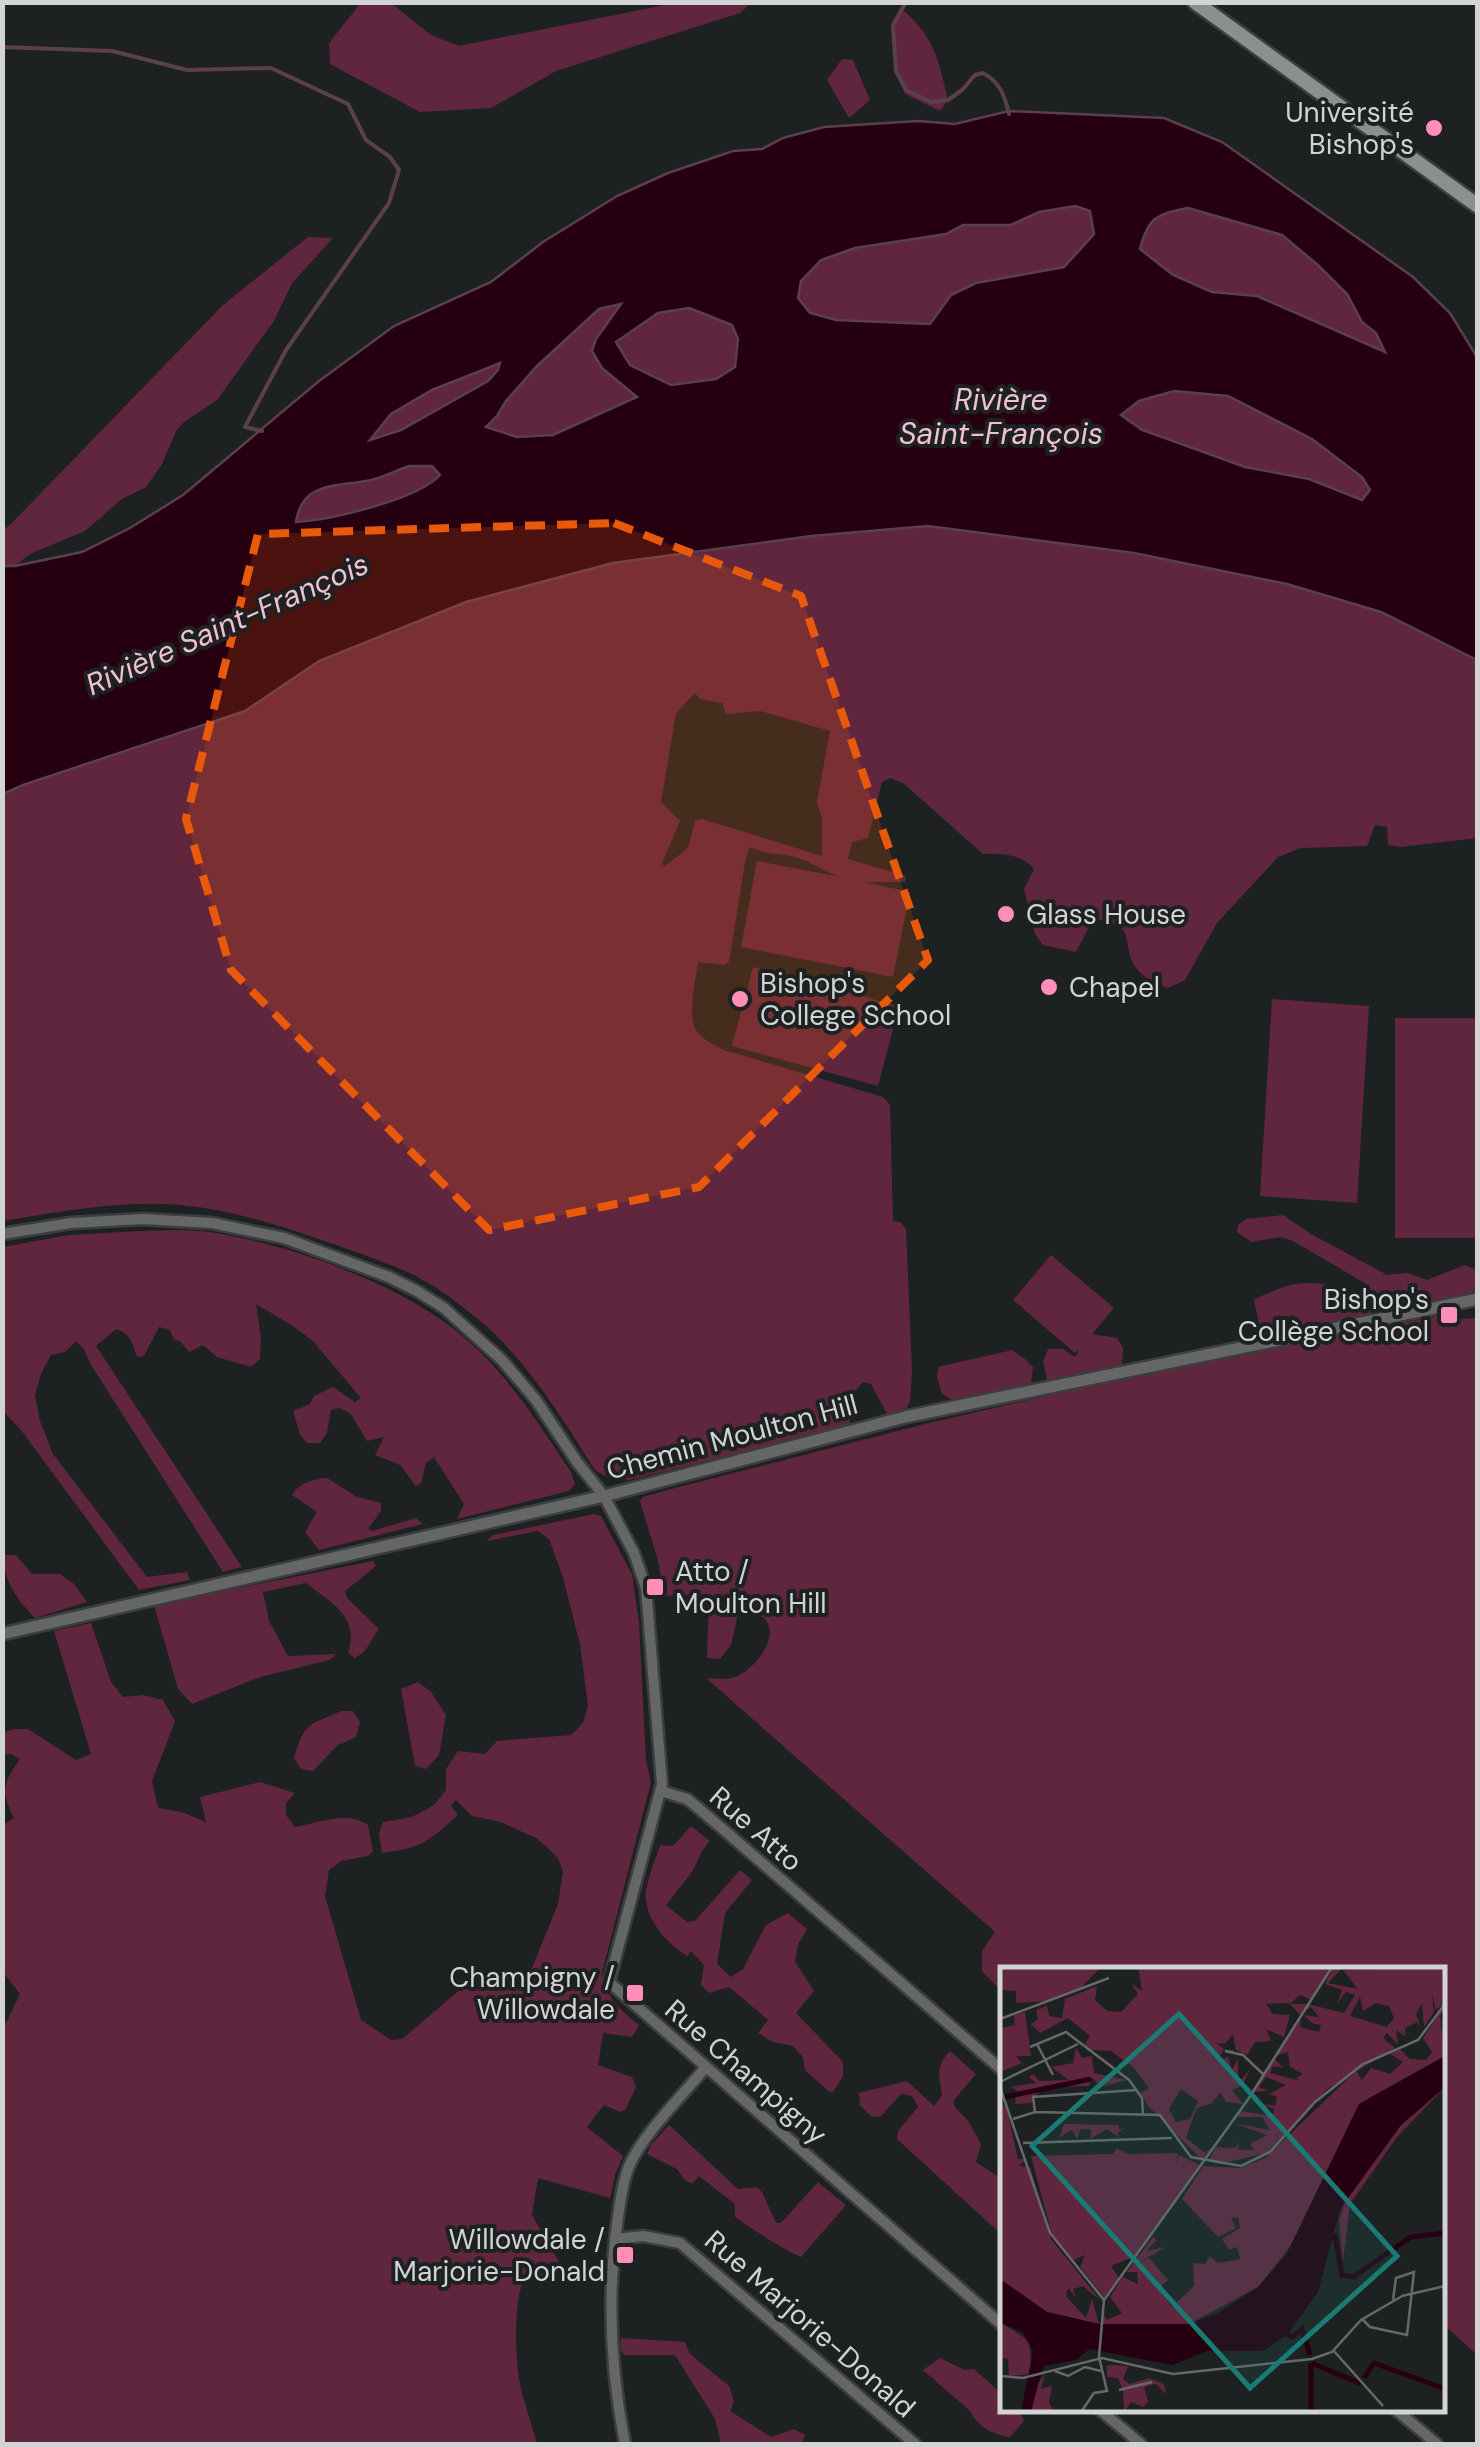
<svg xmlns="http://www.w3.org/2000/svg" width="1480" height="2447" viewBox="0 0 1480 2447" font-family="'DM Sans',sans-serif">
	<rect width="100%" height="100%" fill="#1e2121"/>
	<path fill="#60263e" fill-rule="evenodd" d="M365,3H391L431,35L459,46L675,3H751L740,13L556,71L491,108L420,112L330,64L329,43L359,5Z
		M902,9C936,39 938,59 948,100L940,111L905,94L896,71L893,25Z
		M842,59L853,60L870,100L849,118L827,80Z
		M1075,206L1090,211L1094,234L1064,267L976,283L951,295L930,324L836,320L810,313L798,298L801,282L821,260L855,248L946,234L963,225H1011L1038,212Z
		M1188,208L1282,235L1319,266L1347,294L1362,322L1376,333L1386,354L1257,296L1212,292L1173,275L1139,249C1149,216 1157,214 1188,208Z
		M308,237L333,238L292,283L274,321L217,400L184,422L176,431L162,464L146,487L122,499L85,531L30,554L15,566H3L2,529L8,527L223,305Z
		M622,303L596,339L602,368L637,396L553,435L517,437L485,426L497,416L506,401L537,365L599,309Z
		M689,308L732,325L738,339L735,367L716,379L671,385L630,365L616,342L658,313Z
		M500,362L498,370L488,381L401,430L368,441L391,414L432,391Z
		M1174,391L1228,396L1312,439L1362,477L1370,490L1363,500L1309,479L1245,467L1142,430L1120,414L1139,401Z
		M409,466H432L440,474C415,502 332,518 295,522C303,480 339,487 371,480C384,477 396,470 409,466Z
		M928,526L1134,553L1287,584L1381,612L1477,660V838L1400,847L1388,845L1387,827L1375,825L1367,846L1301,848L1278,857L1217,923L1185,980L1168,988C1155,983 1143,979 1135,966C1121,944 1138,926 1100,920L1088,929L1076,952L1043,945L1035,934L1024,889L1034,869C1023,854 1000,853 983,854L903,783L890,778L882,782L868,838L852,842L848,859L906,876L905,882H864L910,892L893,977L741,947L757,861L841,877C827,873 815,864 801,859C785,853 766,855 750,847L746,856L729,962L724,965L698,962C696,978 687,1017 696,1030C703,1040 714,1045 724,1050L883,1097L890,1105L893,1221L900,1222L906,1229L912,1371L910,1401L905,1411L888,1416L871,1384L863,1382L854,1392L849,1426L629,1480C615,1479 606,1478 595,1470C561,1417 528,1361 479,1320C464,1308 447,1294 430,1284C402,1267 369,1257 339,1246C274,1223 208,1201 139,1204C93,1205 47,1214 3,1221V794L23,785L245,711L319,661L466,602L613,563L811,536ZM695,693L700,699L722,703L726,714L760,711L830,731L817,802L822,819V856L702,819L695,821L688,848L664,867L662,863L680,821L661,802L676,713Z
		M753,967L899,1006L878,1086L732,1046Z
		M1272,999L1369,1006L1357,1203L1260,1196Z
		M1395,1018H1477V1238H1395Z
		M1283,1215L1311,1234L1387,1275L1407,1273L1427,1280L1465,1265L1477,1270V1293L1262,1337L1254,1300L1257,1298C1275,1290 1291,1282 1311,1283C1325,1284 1329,1282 1338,1296L1349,1299H1365L1371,1291L1368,1285L1293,1241L1281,1237L1251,1242L1237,1232L1238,1225L1246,1219Z
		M140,1231C162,1231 186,1229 209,1232C285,1243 395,1282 455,1330C504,1368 537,1421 571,1472L575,1484L569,1491L457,1519L464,1504L434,1457L426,1463L421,1483L416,1486L400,1465L375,1455L384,1437L367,1441L351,1414L339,1408L331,1410L327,1433L320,1443H307L300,1434L293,1411L310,1404L314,1396L333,1387L355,1402L361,1398L312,1340L288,1323L256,1304L261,1338L260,1359L251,1367L217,1357L203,1345L189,1352L180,1341L174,1340L170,1330L159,1327L144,1356L137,1357C133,1344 131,1334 116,1329L96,1346L242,1567L223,1572L91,1365L84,1349L76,1341L65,1352L51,1355L41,1374L35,1395L40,1421L53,1454L147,1577L187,1572L190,1580L139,1590L21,1430L3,1411L2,1247L69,1235Z
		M1051,1255L1114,1308L1092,1334L1117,1338L1123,1348L1122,1365L1047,1380L1043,1362L1048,1349H1063L1075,1357L1080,1349L1075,1353L1013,1300Z
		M1457,1312L1459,1319L1477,1318V2355L1443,2324L1442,1970H1002V1992L982,1971V1951L995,1932L706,1678C713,1678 724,1680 731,1678C752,1674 786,1633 761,1616C752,1611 747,1610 738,1614L731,1645L720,1659L707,1658L709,1594L662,1596L659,1564L640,1501L643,1497L675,1488L929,1423L1085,1387L1086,1385Z
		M1012,1350L1025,1359L1033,1367L1031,1383L952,1400L942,1394L937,1377L938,1367Z
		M327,1478L357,1497L381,1503V1511L368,1529L372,1531L416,1518L423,1524L319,1550L305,1532L317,1512L292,1495C299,1483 313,1479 327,1478Z
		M594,1514L601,1516L632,1574L639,1622L646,1761L651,1782L602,1973C605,1997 621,2011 639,2025L632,2037L603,2033L598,2065L632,2077L636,2087L625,2110L620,2112L604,2105L587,2127L623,2156L615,2175L610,2198L538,2178L532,2215L561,2265L557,2275L525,2276C513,2300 515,2357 520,2384C524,2404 532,2424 537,2444H3L2,2023H6L20,1994L3,1972V1825L14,1818C0,1790 3,1784 20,1759L11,1754L3,1755V1733L13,1729H28L76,1760L91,1754L54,1631L91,1623L111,1682L123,1697L143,1695L163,1700L175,1721L152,1781L158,1808L182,1812L206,1822L200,1797L260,1782L295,1793L286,1803V1815L295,1827C319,1823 347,1810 368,1825L373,1851L368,1856L341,1861L329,1870L325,1896L361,2020L391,2040L402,2039L462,1988L516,1979L532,1968L558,1904L563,1872L558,1858L538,1839L501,1822L472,1816L456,1800L451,1806L458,1815C428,1842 421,1848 382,1853L379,1833L383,1822L412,1817L434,1805L446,1790V1769L458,1751L485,1754L497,1741L571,1735L583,1723L588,1706L580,1644L562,1574L549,1539L538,1531L486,1541L493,1535Z
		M3,1555H16L32,1574H60L74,1584L87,1602L35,1618C19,1602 2,1579 3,1555Z
		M373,1561L376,1566L345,1591L347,1598L379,1629L364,1652L355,1658L348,1653C360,1616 331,1603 306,1583L263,1592L269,1621L288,1656L336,1654L330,1660L260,1677L192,1704L178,1689L154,1605Z
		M418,1682L431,1692L446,1715L439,1755L426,1769L415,1766L401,1689Z
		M342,1711H353L360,1722L356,1737L338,1745L313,1771L301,1769L294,1758C304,1722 309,1725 342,1711Z
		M691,1826L710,1841L702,1851L692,1872L666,1905L687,1922L695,1921L740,1870L752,1880L725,1913L717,1964L731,1977L743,1969L766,1925L788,1913L807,1929L798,1944L795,1962L814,1991L796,2013L843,2062V2076L833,2092L828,2091L805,2070L803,2057L793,2046L773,2042L758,2033L768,2020L729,1987L709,1993L701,1985L704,1965L691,1951L687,1956C668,1943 648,1924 646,1899C644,1886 656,1859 660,1845L673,1846Z
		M950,2051L976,2074L954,2100V2106L969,2122L981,2144L976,2162L1002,2179V2235L897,2139L898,2131L918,2107L912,2096L901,2094L881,2116L872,2117L860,2105L859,2093L907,2081L934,2106L942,2095C939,2075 935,2067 950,2051Z
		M669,2125L738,2189L757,2187L762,2192L776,2223H781L818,2182L846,2205L801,2257C779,2247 755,2231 735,2217V2204L699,2176L692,2184L684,2179L677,2169L647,2154L651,2145Z
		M621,2338L685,2342L690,2354L729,2386L734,2401L730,2411L771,2437L794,2429L805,2435L802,2444H721L715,2419L675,2355H624L620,2349Z
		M940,2358L965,2370L974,2369L1002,2394V2410H1019L1024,2421L1010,2437C992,2434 979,2428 970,2411L923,2370Z"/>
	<path fill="#260011" stroke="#5a404c" stroke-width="2.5" fill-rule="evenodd" d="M1009,111L1164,118L1222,142L1413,277L1450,313L1477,357V660L1381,612L1287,584L1134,553L928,526L811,536L613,563L466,602L319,661L245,711L23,785L3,794V566H15L82,552L130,528L183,495L319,381L394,326L491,282L543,242L617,196L668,173L733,151L762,149L783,138L824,127L918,121L955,124ZM1075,206L1090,211L1094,234L1064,267L976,283L951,295L930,324L836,320L810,313L798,298L801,281L821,260L855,248L946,234L963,225H1011L1039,212ZM1188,208L1282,235L1319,266L1347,294L1362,322L1376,333L1385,352L1257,296L1212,292L1173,275L1140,249C1148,217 1157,214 1188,208ZM621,304L596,339L592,351L602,368L637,397L553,435L517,437L486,427L497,416L506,401L537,366L599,309ZM689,308L732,325L738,339L735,367L716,379L671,385L630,365L616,342L658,313ZM500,363L498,370L488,381L401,430L370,440L391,414L432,390ZM1174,391L1228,396L1312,439L1362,477L1370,490L1362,500L1309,479L1245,467L1142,430L1121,415L1139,401ZM409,466H432L440,475C417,500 330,520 296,522C302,480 340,487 371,480C384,477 397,470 409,466Z"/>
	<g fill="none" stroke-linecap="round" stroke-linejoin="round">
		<path stroke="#5a404c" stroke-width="4" d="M906,2L893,25L896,71L906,90L931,102L948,100L962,90L975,75L983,73C1000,82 1005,96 1009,114
			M2,47L112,51L187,70L271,68L348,104L366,140L390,157L399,170L389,203L286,350L245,427L262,431"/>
		<g stroke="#3b3e3e" stroke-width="15">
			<path id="minor" d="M2,1234L71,1223L143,1219L212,1223L284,1238L389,1277L417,1291L444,1308L502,1360L536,1400L577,1462L604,1496L634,1553L646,1588L662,1784L609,1982L1002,2325
				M661,1791L687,1799L696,1806L1002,2070
				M615,2239L643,2236L680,2243L915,2444
				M1100,2410L1141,2444
				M1396,2410L1437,2444
				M625,2444C611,2372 607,2297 617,2224C620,2204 622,2183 630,2164C644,2133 683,2095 705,2068"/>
		</g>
		<g stroke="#3b3e3e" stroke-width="16">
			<path id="tertiary" d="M2,1634L604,1496L905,1417L1478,1299"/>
		</g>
		<g stroke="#3b3e3e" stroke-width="19">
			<path id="secondary" d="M1195,2L1478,206"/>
		</g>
		<use href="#minor" stroke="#656767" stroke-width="10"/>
		<use href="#tertiary" stroke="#656767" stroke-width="11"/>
		<use href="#secondary" stroke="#8c8f8f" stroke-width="14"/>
	</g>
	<path fill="#e8590c" fill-opacity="0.2" stroke="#e8590c" stroke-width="8" stroke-dasharray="20 12" stroke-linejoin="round" d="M614,523L801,596L928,960L699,1187L489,1230L231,970L186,819L258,534Z"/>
	<g fill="#ff8eb9" stroke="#1e2121" stroke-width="4">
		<circle cx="1434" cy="128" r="10"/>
		<circle cx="1006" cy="914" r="10"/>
		<circle cx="1049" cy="987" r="10"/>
		<circle cx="740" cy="999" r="10"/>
		<rect x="1439" y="1305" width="20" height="20" rx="5"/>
		<rect x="645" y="1577" width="20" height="20" rx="5"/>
		<rect x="625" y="1983" width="20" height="20" rx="5"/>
		<rect x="615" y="2245" width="20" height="20" rx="5"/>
	</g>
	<g text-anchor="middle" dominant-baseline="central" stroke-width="8" stroke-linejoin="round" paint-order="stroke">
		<g font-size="28" fill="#d2d4d4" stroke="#1e2121" text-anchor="end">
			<text x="1414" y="112">Université<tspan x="1414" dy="32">Bishop's</tspan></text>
			<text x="1026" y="914" text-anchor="start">Glass House</text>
			<text x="760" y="983" text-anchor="start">Bishop's<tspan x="760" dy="32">College School</tspan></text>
			<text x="1069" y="987" text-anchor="start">Chapel</text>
			<text x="1429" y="1299">Bishop's<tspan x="1429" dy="32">Collège School</tspan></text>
			<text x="675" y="1571" text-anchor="start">Atto /<tspan x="675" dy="32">Moulton Hill</tspan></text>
			<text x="615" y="1977">Champigny /<tspan x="615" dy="32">Willowdale</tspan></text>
			<text x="605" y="2239">Willowdale /<tspan x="605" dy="32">Marjorie-Donald</tspan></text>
		</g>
		<g font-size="28" fill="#d2d4d4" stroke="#1e2121">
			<text transform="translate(732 1437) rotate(-15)">Chemin Moulton Hill</text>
			<text transform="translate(756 1829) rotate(41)">Rue Atto</text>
			<text transform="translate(746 2072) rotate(41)">Rue Champigny</text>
			<text transform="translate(810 2324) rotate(41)">Rue Marjorie-Donald</text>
		</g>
		<g font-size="30" font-style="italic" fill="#f2c1d1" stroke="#1e2121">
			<text x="1001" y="399">Rivière<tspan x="1001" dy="34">Saint-François</tspan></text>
			<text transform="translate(227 624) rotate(-24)">Rivière Saint-François</text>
		</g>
	</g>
	<g transform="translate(1000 1967)">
		<rect width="445" height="445" fill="#1e2121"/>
		<path d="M0,0H101L80,22L49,34L16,36V24L0,23ZM138,0H331L312,33L300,28L290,37H307L344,46L355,28L346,25L337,37L342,23L325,17L333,0L341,2L328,16L358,22L343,3L445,0V36L436,43L432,27L434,45L424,60L422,36L416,47L421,62L417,55L405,61V69L396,63L398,78L387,66L383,71L395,81L327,122L267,186L220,197L208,194L216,180L236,181L238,174L239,183H254L250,177L267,168L233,156L270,163L262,150H237L241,144L273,149L274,142L259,136L275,139L277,130L269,127L286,118L266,110L259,120L269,124L254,125L274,91L283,101L273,99L270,106L300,114L296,111L303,107L290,100L288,85L275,89L301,52L300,60L319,65L321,58L314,57L303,48L319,50L311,40L300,48L289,36L266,37L273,47L290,48L284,70L266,62L271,74L255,75L247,88L236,83L233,67L225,77L216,76L224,82L217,94L228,90L232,103L238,92V117L251,101L242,119L232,123L243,137L226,135L220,125L212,136L196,142L186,171L205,186L212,180L202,193L148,139L141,126L149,121L133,100L111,84L90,83L85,77L90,69L68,51L40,66L31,57L38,52L36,43L47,39L49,49L62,51L65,32L97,19L95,33L107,44L121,45L138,27L131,16L142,24ZM360,30L363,44L376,36L389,39L394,51L387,60L350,49ZM181,122L198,134L190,152L176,155L169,142ZM445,38L440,49L445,89L359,137L297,271L258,320L189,357L102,358L104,348L107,353L122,346L110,330L123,310L138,317L137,305H127L153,270L157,273L146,284L165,280L136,298L149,291L168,313L159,321L172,340L194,319L193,296L205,297L210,289L218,296L240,292L237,280L229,283L222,272L240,261L238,250L231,251L236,261L218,270L182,232L203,199L240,201L265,191L356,104L362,113L371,101L390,107L403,95L390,87L400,82L410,92L426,93L432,85L423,71ZM25,45L31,89H16L22,96L0,105V61L15,58L14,48ZM76,81L82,91L92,89L94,106L127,113L100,120L92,110L89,119L42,120L31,136L15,137L17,123L10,120L36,116L29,110L34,107L39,114L69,113L51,100L73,96ZM445,120L397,170L350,237L343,295L339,254L345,235L401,158ZM6,138L18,192H28L18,199L30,200L51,272L101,334L83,319L73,322L76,331L68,321L66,329L86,351L92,332L99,357L47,345L0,312V140ZM64,157L118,158L120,163L125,159L122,164L117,165L120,171L107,162L90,172L91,162H81L77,172L72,163L59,171ZM117,181L127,187L178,186L176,197L179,188L200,198L135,289L111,299L119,311L104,330L80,300L85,288L73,293L52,268L31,189L113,187ZM0,355L29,374L32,407L9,409L8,392L0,391ZM107,398L128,399L123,412L130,417L149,411L164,417L166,427L156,417L144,420L148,435L143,440L131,435L124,445L123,423L118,411L107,410ZM45,407L41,422L52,419L49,436L55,445H31L33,423Z" fill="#60263e" fill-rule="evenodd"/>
		<path d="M445,89V120L401,158L340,242L318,325L287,368L263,384H207L172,398L89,382L76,393L43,399L31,445H21L33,384L22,365L0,355V312L47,345L99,357H189L218,346L258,320L286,288L359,137Z" fill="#260011"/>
		<path fill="none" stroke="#260011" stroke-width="5" d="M0,131L91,112M330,272L335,269L342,308L353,310L411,270L445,266M285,367L293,370L302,362L310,388M311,396V445M312,396L361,417M364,411L374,396L445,422"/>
		<path fill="none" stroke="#666969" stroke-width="2.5" d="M0,52L109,11M37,77L53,108M30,80L66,65L129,113L142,131L143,148M233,85L225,84L243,88L264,108M0,115L78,77M0,120L50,266L104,333L99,390L107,424L94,426L81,445M35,145L33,130L137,123M13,152L35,145L160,148L191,190L241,199L270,185L315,135L363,97L418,73L445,37M23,176L172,171M402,329L445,319M104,333L249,131L332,0M362,352L370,360L407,368L414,305L396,311L393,333M333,383L383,439M55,404L68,409L85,400L101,404M0,409L23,411L102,391L173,407L312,392L332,385L361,353L404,328M119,423L152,415"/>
		<path fill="#197b73" fill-opacity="0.15" stroke="#197b73" stroke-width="5" d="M179,47L397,289L250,421L32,179Z"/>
		<rect width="445" height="445" fill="none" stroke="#d2d4d4" stroke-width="5"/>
	</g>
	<rect width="1480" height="2447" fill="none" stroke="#d2d4d4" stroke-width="10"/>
</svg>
